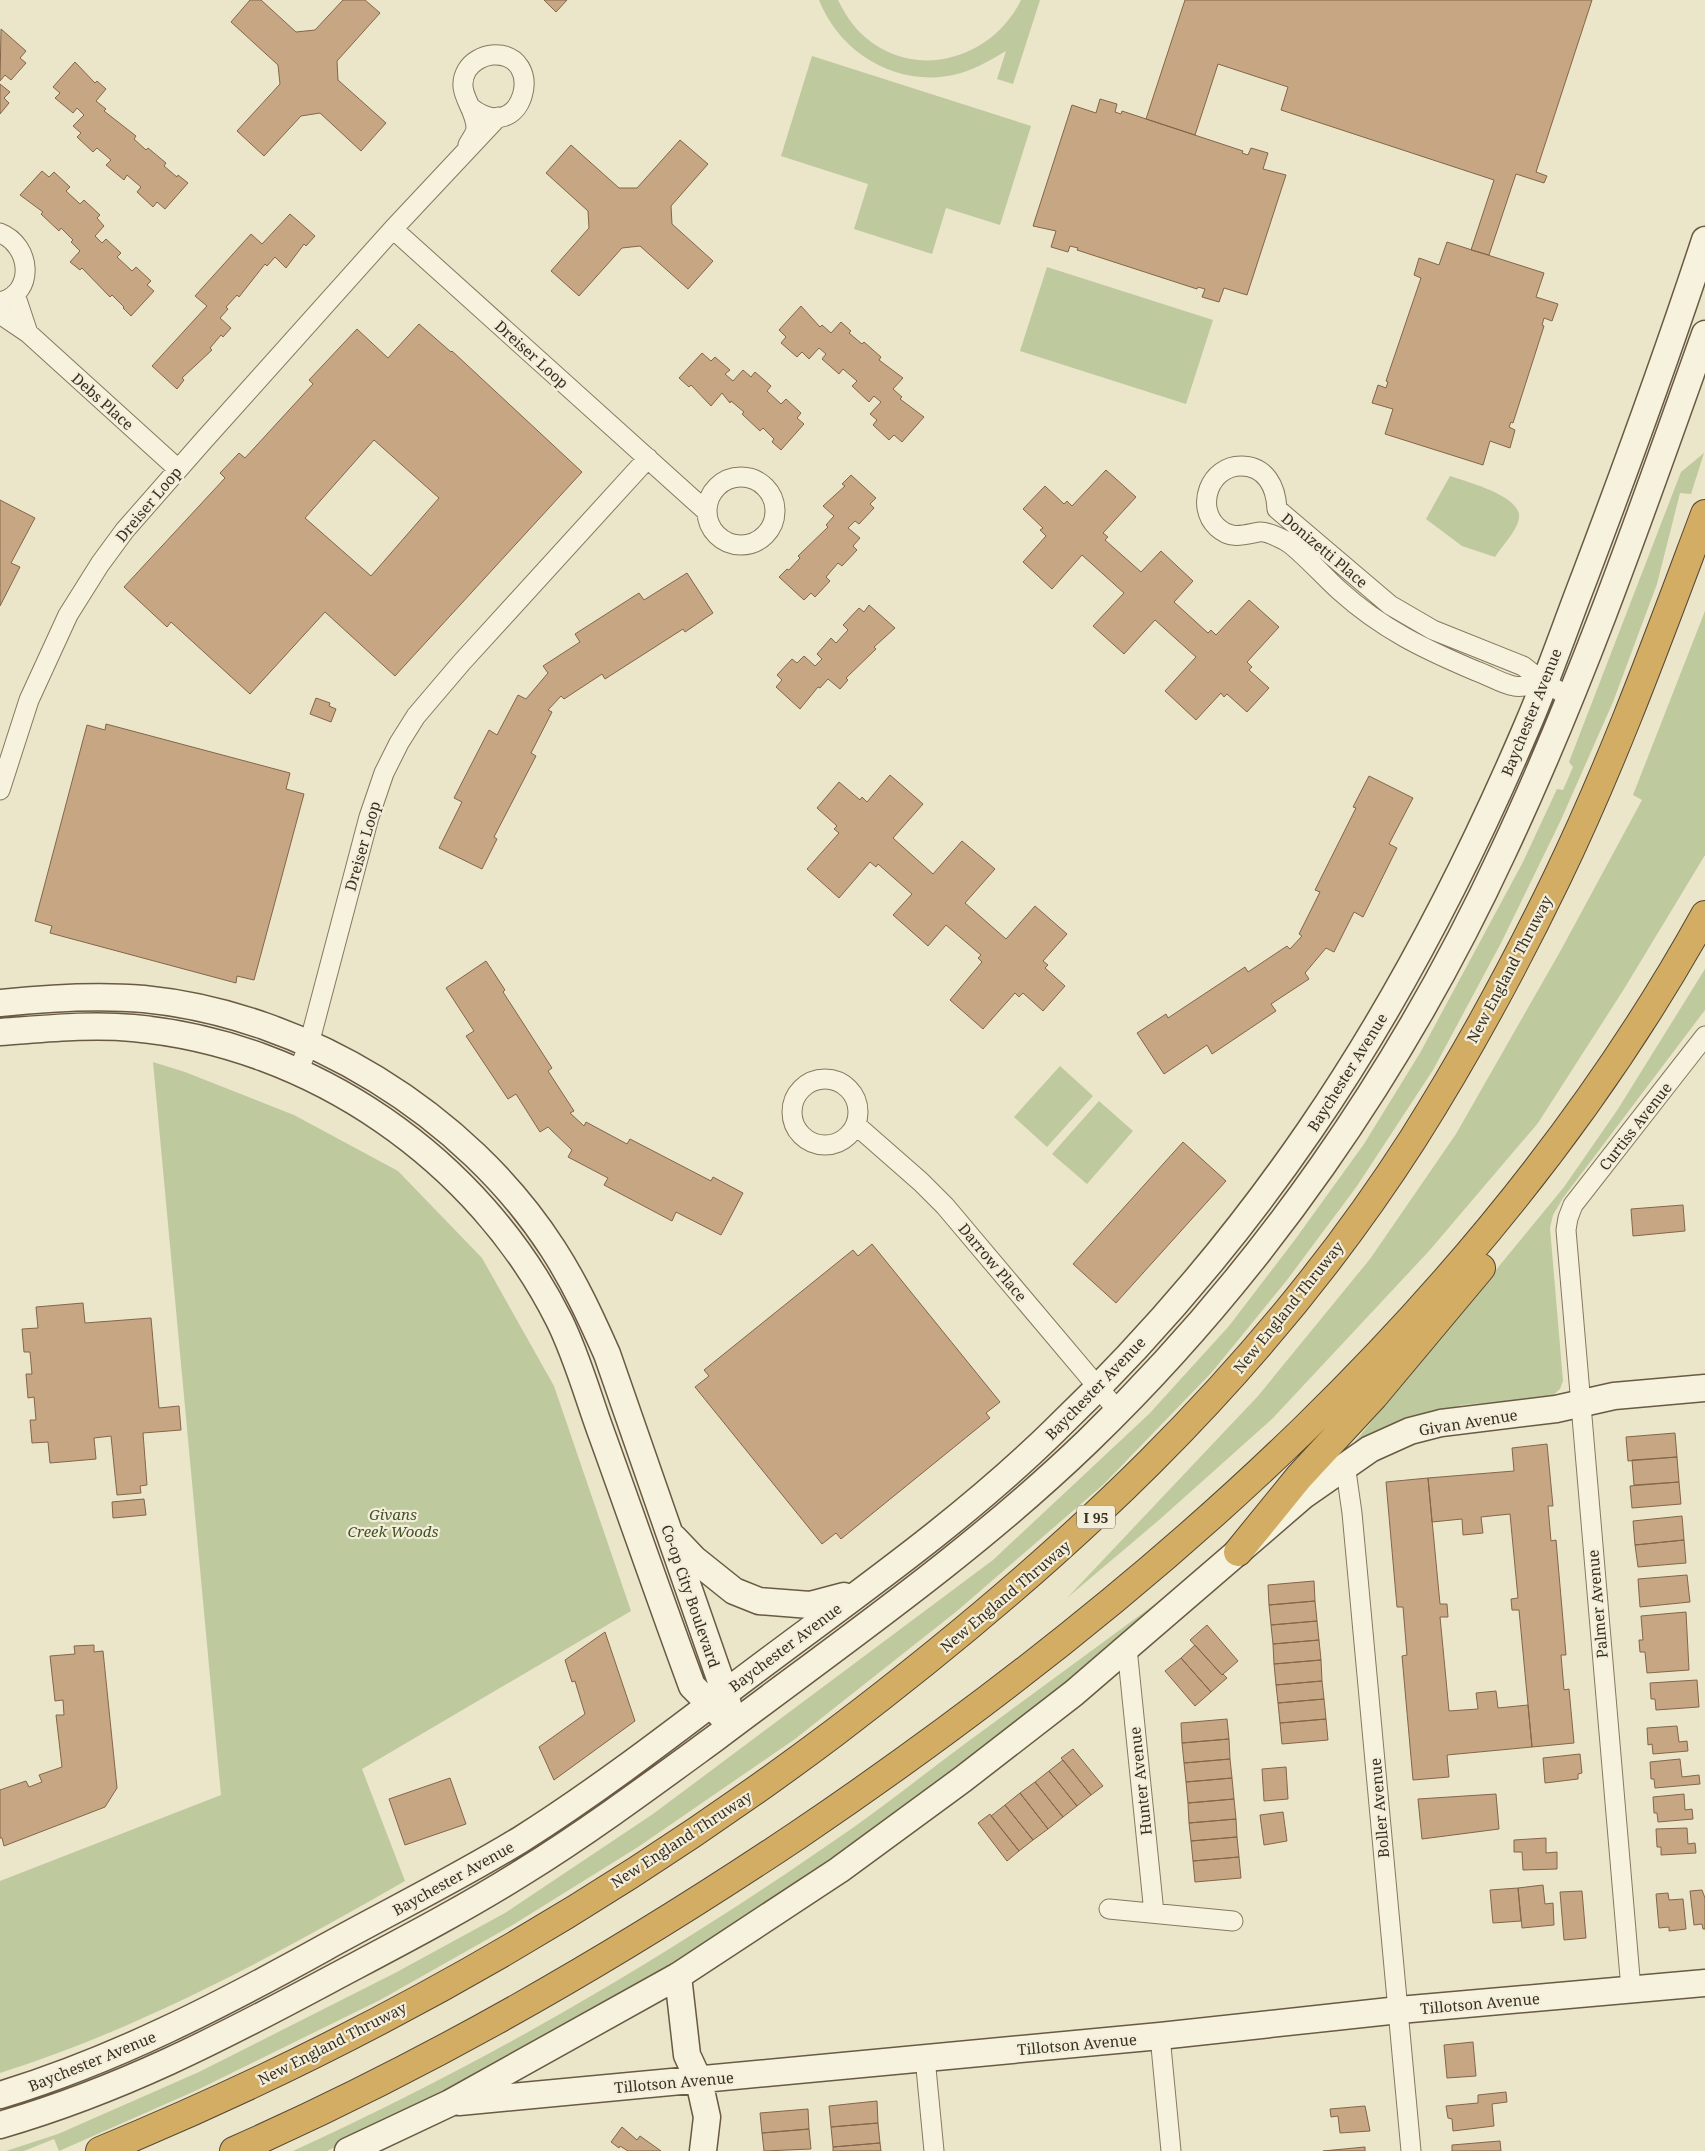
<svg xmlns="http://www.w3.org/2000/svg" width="1705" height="2151" viewBox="0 0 1705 2151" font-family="'Noto Serif',serif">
	<rect width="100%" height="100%" fill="#ebe5ca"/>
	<path fill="#bfc99e" d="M819,0H838C845,14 853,27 865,37C917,82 993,58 1021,0H1040L1013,84L997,79L1006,51C991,60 977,68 961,73C902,90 841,56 819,0Z
		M812,56L1031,126L1000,225L946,208L932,254L854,229L868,184L781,156Z
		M1047,267L1213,320L1186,404L1020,351Z
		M1704,453L1691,494L1680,493L1657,584L1613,702L1560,822L1501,943L1433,1070L1357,1186L1287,1280L1212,1372L1104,1484L957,1611L795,1739L638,1847L511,1926L380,2000L195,2091L59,2151L54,2139L24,2151H6L58,2134L199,2072L395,1973L505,1913L653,1814L993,1560L1149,1414L1229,1326L1294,1241L1364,1144L1420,1053L1523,862L1557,789L1563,790L1573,767L1569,762L1681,472Z
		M1450,476C1467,482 1522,496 1519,518C1517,531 1502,546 1495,557L1462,546L1426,519Z
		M1705,611V855L1624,989L1538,1123L1429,1251L1273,1418L1159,1520L1067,1598L1258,1396L1370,1259L1456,1134L1561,950L1642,800L1633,795Z
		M1705,969V1010L1563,1198L1553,1215L1550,1228L1563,1381L1560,1389L1551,1397L1462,1405L1382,1429L1353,1444L1564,1187L1618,1109Z
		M153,1062L185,1072L294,1115L398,1171L482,1258L554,1386L631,1611L362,1769L405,1881C276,1955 142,2028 0,2073V1881L221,1795Z
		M1060,1066L1093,1096L1047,1147L1014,1117Z
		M1099,1101L1133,1131L1087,1184L1052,1154Z
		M1162,1599L1095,1660L865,1836L720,1935L578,2021L447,2092L327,2151H293C489,2062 677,1951 854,1827C892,1800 928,1771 966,1743C1031,1695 1097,1647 1162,1599Z"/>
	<path fill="#c6a683" stroke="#846648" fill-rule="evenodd" d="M250,0H261L296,32L315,30L343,0H365L380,13L337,61L338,80L386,123L361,151L320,113L301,116L264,156L237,131L280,84L278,65L231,22Z
		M544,0H567L556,12Z
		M1185,0H1592L1536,172L1547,176L1544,183L1516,174L1489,255L1471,250L1494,180L1281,110L1288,87L1218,64L1195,135L1146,119Z
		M1,29L26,51L20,58L26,63L11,80L5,75L0,81Z
		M75,62L95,83L97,81L106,89L96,101L106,109L104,111L136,136L134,139L146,150L148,148L166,163L164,166L177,177L178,175L188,183L165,209L157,202L153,207L137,192L141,187L127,175L124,180L106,165L111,160L97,148L93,152L77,137L81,133L73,126L84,115L77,108L73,113L55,98L60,93L53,87Z
		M0,84L10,92L4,98L9,103L0,114Z
		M1100,99L1117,104L1115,112L1121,114L1122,111L1243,151L1242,153L1248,155L1251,148L1268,153L1263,169L1286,175L1247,295L1224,288L1219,302L1202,297L1205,289L1198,287L1197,289L1077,250L1078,248L1070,246L1068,252L1051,247L1056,231L1033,226L1072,105L1096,113Z
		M680,140L708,164L671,206L672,224L713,261L688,289L640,246L622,248L579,296L551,271L589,228L588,211L546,173L571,145L619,188H637Z
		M42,171L49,177L54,172L70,187L66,191L80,204L84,200L100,215L97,218L104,226L95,236L102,243L106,239L121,253L117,257L132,271L136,267L151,281L147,285L154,291L131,316L123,308L124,307L112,295L110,297L82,268L80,270L70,262L80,251L71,242L73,240L61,228L59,231L41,214L43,212L20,195Z
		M290,214L315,236L306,246L304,244L286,268L275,257L267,266L265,264L239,297L237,295L226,307L228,309L220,318L231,328L223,337L221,335L210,348L212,350L182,378L184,380L177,389L152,366L207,306L195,296L251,234L262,244Z
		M1447,242L1544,273L1536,297L1558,304L1552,321L1544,318L1542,325L1544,326L1513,423L1511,422L1509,427L1515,430L1510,448L1490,441L1483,465L1385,434L1393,409L1372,403L1378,385L1386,388L1388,382L1386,381L1421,278L1414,275L1419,258L1439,265Z
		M801,306L820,327L822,325L831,333L841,322L851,331L849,333L862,344L864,342L881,357L879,360L903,378L893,389L902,397L900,399L924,417L902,442L894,435L889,440L873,425L877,420L870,414L881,402L874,396L869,402L852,386L857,381L843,369L839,374L822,359L826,354L819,348L809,359L802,352L797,357L781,343L786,337L779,330Z
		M419,324L451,352L452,351L582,472L395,676L325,612L250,694L171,622L167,627L124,587L225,478L220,473L239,453L245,458L313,384L309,380L357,329L388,358ZM374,440L439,498L371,576L305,518Z
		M702,353L711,361L715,357L730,370L725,374L733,381L743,370L751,377L755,372L771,386L767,391L781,404L786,399L801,413L797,418L804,424L781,450L772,442L774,439L763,428L760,431L742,414L744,412L731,401L730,403L722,393L711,406L691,385L689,387L679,378Z
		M1106,470L1136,497L1103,533L1108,537L1105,540L1141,572L1161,551L1193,581L1174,602L1208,633L1211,630L1216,635L1249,600L1279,627L1247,662L1252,667L1249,670L1269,688L1247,712L1227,694L1224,697L1221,693L1196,720L1165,691L1196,657L1155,620L1124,654L1093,626L1124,593L1082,555L1052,589L1023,562L1046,536L1040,530L1043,528L1023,509L1045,486L1064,504L1067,501L1072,506Z
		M851,475L876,498L870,504L874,508L859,524L855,521L848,528L860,538L853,546L857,550L842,566L838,563L826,577L830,581L815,597L811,593L804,600L779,577L787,569L789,570L800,558L798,556L828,527L826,525L834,516L823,506L845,486L842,484Z
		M0,500L35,518L11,563L20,567L0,606Z
		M687,573L713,613L685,632L683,629L605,679L602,674L564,699L561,696L548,710L552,712L531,753L536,756L494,837L497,839L482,869L439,848L462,802L454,798L489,730L497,735L518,695L526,699L548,673L543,666L580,642L575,634L639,593L644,600Z
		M869,605L895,628L874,647L876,649L846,678L848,680L840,689L828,679L820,688L818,687L800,709L776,687L782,680L777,675L792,659L797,663L804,656L815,666L822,659L817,654L831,638L836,643L848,630L843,625L859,608L864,612Z
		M316,698L330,703L329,706L336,709L331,722L310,714Z
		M106,724L290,773L286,789L304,794L254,980L237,976L236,983L50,933L52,926L35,921L87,725L105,730Z
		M890,775L923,804L893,838L933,874L962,841L995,869L965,903L1006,939L1035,906L1067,934L1043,961L1048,965L1045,968L1065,986L1043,1011L1023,993L1019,997L1015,993L983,1029L950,1000L982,962L978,958L981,955L946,925L928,946L893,915L912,894L878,864L876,867L870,862L839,898L807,869L839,833L834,829L837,826L817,808L839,782L860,800L862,797L867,802Z
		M1369,776L1413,798L1389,844L1397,848L1363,917L1354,912L1334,952L1326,948L1305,973L1309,979L1271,1004L1276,1011L1212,1054L1207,1045L1164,1074L1137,1033L1166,1014L1168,1018L1245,967L1248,972L1287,946L1290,949L1302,936L1299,934L1320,892L1315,890L1356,808L1353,807Z
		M486,961L505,990L503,992L552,1068L548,1071L574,1111L570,1113L584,1126L586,1122L627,1144L630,1139L711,1181L713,1177L743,1193L721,1235L676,1212L672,1221L604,1185L608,1178L568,1157L572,1150L548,1127L540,1132L516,1094L508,1099L466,1036L474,1031L446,988Z
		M1183,1142L1226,1181L1116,1303L1073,1264Z
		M1683,1205L1685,1231L1633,1236L1631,1209Z
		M872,1244L1000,1402L986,1413L990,1418L841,1539L836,1533L822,1544L695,1387L709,1376L704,1370L853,1250L858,1256Z
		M83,1303L85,1323L151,1318L159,1408L179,1406L181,1430L143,1433L147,1485L140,1486L141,1493L117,1495L111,1436L94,1438L96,1459L50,1463L48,1442L32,1443L30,1420H36L34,1397L28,1398L26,1374H32L30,1352H24L22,1329L38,1328L36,1307Z
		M1675,1433L1677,1457L1628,1461L1626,1437Z
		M1547,1444L1553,1506H1548L1551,1541L1556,1540L1566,1655H1561L1564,1690L1569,1689L1574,1743L1532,1747L1519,1610H1512L1511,1599L1518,1598L1510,1514L1481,1517L1483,1533L1463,1535L1462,1519L1432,1522L1428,1478L1514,1471L1512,1448Z
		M1677,1457L1679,1482L1634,1485L1632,1460Z
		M1428,1478L1440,1604H1447L1448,1617H1440L1449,1711L1478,1709L1476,1693L1496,1691L1498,1708L1528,1705L1532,1747L1447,1755L1449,1777L1413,1780L1402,1656L1407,1655L1403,1607H1397L1386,1482Z
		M1679,1482L1681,1504L1632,1508L1630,1486Z
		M144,1499L146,1515L113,1518L112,1502Z
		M1682,1516L1684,1540L1635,1545L1633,1521Z
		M1684,1540L1686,1563L1638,1567L1635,1545Z
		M1687,1575L1690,1602L1640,1607L1638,1579Z
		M1314,1581L1315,1601L1269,1605L1268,1585Z
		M1315,1601L1317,1621L1271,1625L1269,1605Z
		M1686,1612L1689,1670L1647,1673L1645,1652H1640L1639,1640H1643L1641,1616Z
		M1317,1621L1319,1640L1273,1644L1271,1625Z
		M1207,1625L1238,1661L1222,1675L1190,1640Z
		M605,1632L635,1721L554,1780L539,1747L585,1714L575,1681L572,1682L565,1660Z
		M1319,1640L1321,1660L1274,1664L1273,1644Z
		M94,1645V1652L103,1651L117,1788L105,1807L4,1846L2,1838H0V1790L26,1781L29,1787L42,1782L39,1775L62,1767L56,1715H64L63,1700L55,1701L50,1656L75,1654L74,1646Z
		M1195,1645L1222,1675L1223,1674L1227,1678L1211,1692L1181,1658Z
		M1181,1658L1211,1692L1195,1706L1165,1671Z
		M1321,1660L1322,1681L1276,1685L1274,1664Z
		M1697,1680L1699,1707L1656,1710L1655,1699H1651L1650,1683Z
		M1322,1681L1324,1699L1278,1703L1276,1685Z
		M1324,1699L1326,1719L1280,1723L1278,1703Z
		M1227,1719L1229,1739L1182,1743L1181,1723Z
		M1326,1719L1328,1740L1282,1744L1280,1723Z
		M1677,1726L1679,1742L1687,1741L1688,1751L1653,1754L1652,1744L1648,1745L1647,1728Z
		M1229,1739L1230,1759L1184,1763L1182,1743Z
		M1073,1749L1103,1786L1091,1795L1061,1758Z
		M1580,1754L1582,1773L1578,1774V1779L1545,1783L1543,1758Z
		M1230,1759L1232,1778L1186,1782L1184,1763Z
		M1680,1759L1682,1777L1699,1775L1700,1784L1655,1788L1654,1779H1651L1650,1762Z
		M1063,1760L1091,1795L1077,1806L1049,1771Z
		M1286,1767L1288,1799L1264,1801L1262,1769Z
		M1049,1771L1077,1806L1063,1817L1035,1782Z
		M450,1778L466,1824L405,1845L389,1799Z
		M1232,1778L1234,1799L1188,1803L1186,1782Z
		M1035,1782L1063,1817L1048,1829L1020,1793Z
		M1020,1793L1048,1829L1033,1840L1005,1805Z
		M1496,1794L1499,1829L1422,1839L1418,1799Z
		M1684,1794L1685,1810L1692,1809L1693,1819L1658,1822L1657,1813H1654L1653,1797Z
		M1234,1799L1236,1819L1189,1823L1188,1803Z
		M1005,1805L1033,1840L1019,1851L991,1816Z
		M1283,1812L1287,1841L1264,1845L1260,1815Z
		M990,1814L1019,1851L1007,1861L978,1823Z
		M1236,1819L1237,1837L1191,1841L1189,1823Z
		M1687,1828L1688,1844L1695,1843L1696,1853L1661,1855V1847H1657L1656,1829Z
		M1237,1837L1239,1857L1193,1861L1191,1841Z
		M1546,1838V1853L1557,1852V1869L1523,1870L1522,1852H1514V1840Z
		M1239,1857L1241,1878L1195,1882L1193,1861Z
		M1543,1885L1545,1904L1553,1903L1554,1925L1522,1928L1518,1888Z
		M1518,1888L1521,1921L1493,1923L1490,1890Z
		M1702,1890L1705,1898V1929H1703L1702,1924L1694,1925L1690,1891Z
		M1582,1891L1586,1938L1564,1940L1560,1892Z
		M1668,1893L1669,1900L1683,1899L1686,1929L1669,1931V1927L1659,1928L1656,1894Z
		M1473,2042L1476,2076L1447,2078L1444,2045Z
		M1506,2092L1507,2102L1492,2104L1494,2126L1453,2131L1452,2119L1448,2118L1446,2106L1478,2103V2095Z
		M877,2101L878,2123L831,2127L829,2106Z
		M1365,2106L1370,2131L1340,2133L1338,2116L1331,2117L1330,2109Z
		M808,2109L809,2129L762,2133L760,2113Z
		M878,2123L880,2143L833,2147L831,2127Z
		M622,2127L637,2140L640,2136L661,2151H628L620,2146L619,2148L611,2142Z
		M809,2129L811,2149L764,2151L762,2133Z
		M1500,2141L1501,2151H1452V2145Z
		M880,2143L881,2151H833V2147Z
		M1365,2147V2151H1323Z"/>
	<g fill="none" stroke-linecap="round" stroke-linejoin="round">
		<g stroke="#867960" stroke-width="21">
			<path id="street" d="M468,145C470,141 476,133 476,128C476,107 454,92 467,70C472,62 482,56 492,55C548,51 524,150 470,107
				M393,229L706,511
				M0,233C31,245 36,293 0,302
				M15,294L28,333
				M0,314L28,333L178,469
				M707 511a34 34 0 1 1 68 0a34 34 0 1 1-68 0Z
				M1545,683C1536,684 1523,688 1514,686C1502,684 1488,675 1476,671C1424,649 1382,629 1340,591C1326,579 1297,546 1284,540C1278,537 1265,531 1259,532C1243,535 1231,540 1217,527C1195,506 1210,466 1241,466C1266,466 1276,487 1277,509L1390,605L1433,630L1523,666L1545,683L1570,697
				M0,790L29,700L68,615L100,564L125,530L204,440L393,229L498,117
				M298,1072L309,1044L369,817L384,773L399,743L416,716L462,662L648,458
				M792 1112a33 33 0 1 1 66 0a33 33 0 1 1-66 0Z
				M856,1125L921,1182L945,1206L1118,1411
				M1345,1464L1352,1513L1411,2151
				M1127,1648L1154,1913
				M1109,1909L1233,1921
				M1631,1989L1566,1230L1568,1218L1573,1205L1705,1036
				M1160,2036L1171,2151
				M925,2058L934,2151"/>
		</g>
		<g stroke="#695a43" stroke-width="29">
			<path id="secondary" d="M0,1003C48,998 96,995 144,999C305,1015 466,1114 553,1249C575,1283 591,1318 607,1354L725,1693L729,1709
				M0,1032C44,1029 89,1024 133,1028C312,1044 479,1160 559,1320C577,1356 588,1397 602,1435C632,1518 661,1602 692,1686L722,1716
				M674,1538L694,1559L734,1591L759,1601L810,1605L844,1596
				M678,1976L687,2055L699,2081L707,2117L703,2151
				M0,2095C115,2060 219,2006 324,1948C389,1912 456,1879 520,1840C591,1795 657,1745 724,1694C835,1609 954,1529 1054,1431C1149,1340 1236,1238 1310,1130C1397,1003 1468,865 1528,724C1549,675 1566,625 1585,576C1627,465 1668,353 1705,240
				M459,2102L1160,2036L1399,2010L1705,1983
				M0,2125C121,2090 221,2038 331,1979C395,1945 461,1911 523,1872C589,1831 651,1785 714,1739C841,1643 973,1552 1088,1441C1261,1274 1402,1070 1503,852C1582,684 1643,508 1705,334
				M348,2151L450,2103L678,1976L839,1870L963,1779L1074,1693L1304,1495L1370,1449L1410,1431L1441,1423L1556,1409L1614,1396L1705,1388"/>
		</g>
		<g stroke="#554733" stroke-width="30">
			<path id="highway" d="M1238,1552L1299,1477L1374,1396L1481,1268
				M100,2151C360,2044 609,1902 834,1733C1058,1563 1260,1378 1413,1139C1466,1055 1514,967 1557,878C1614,760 1659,636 1705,514
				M234,2151C431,2064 619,1955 798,1835C1155,1593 1494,1296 1705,915"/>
		</g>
		<use href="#street" stroke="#f6f2dd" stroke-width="19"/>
		<use href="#secondary" stroke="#f6f2dd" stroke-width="26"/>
		<use href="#highway" stroke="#d2ad63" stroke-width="28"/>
	</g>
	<g text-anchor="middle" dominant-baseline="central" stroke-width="4.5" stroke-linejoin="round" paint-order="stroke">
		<rect fill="#f3eed9" stroke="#706859" stroke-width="1" x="1077" y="1505.5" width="38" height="23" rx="4"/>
		<g font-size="14" font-weight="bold" fill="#382f22">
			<text x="1096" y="1517">I 95</text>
		</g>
		<g font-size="15" fill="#382f22" stroke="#f3eed9">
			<text transform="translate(532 354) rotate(42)">Dreiser Loop</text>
			<text transform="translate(103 401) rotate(42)">Debs Place</text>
			<text transform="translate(148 504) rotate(-50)">Dreiser Loop</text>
			<text transform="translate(1325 550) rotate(40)">Donizetti Place</text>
			<text transform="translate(1531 712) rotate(-68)">Baychester Avenue</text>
			<text transform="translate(362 846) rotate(-74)">Dreiser Loop</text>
			<text transform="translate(1509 969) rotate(-62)">New England Thruway</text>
			<text transform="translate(1347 1072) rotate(-58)">Baychester Avenue</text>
			<text transform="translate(1635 1126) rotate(-52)">Curtiss Avenue</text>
			<text transform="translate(993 1262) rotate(50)">Darrow Place</text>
			<text transform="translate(1288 1307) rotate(-51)">New England Thruway</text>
			<text transform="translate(1095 1388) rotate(-46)">Baychester Avenue</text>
			<text transform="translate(1468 1422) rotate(-9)">Givan Avenue</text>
			<text transform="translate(691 1596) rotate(71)">Co-op City Boulevard</text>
			<text transform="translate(1005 1596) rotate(-40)">New England Thruway</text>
			<text transform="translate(1597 1604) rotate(-95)">Palmer Avenue</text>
			<text transform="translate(785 1647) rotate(-37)">Baychester Avenue</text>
			<text transform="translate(1140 1781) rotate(-96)">Hunter Avenue</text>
			<text transform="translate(1379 1808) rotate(-95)">Boller Avenue</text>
			<text transform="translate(681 1839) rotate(-33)">New England Thruway</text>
			<text transform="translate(453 1878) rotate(-29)">Baychester Avenue</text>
			<text transform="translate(1480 2003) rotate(-5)">Tillotson Avenue</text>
			<text transform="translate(332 2043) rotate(-27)">New England Thruway</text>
			<text transform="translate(1077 2044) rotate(-5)">Tillotson Avenue</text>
			<text transform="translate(92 2061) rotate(-22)">Baychester Avenue</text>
			<text transform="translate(674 2082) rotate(-5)">Tillotson Avenue</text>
		</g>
		<g font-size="15" font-style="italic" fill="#44532a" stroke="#f3eed9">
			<text x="393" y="1514">Givans<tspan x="393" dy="17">Creek Woods</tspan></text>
		</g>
	</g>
</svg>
